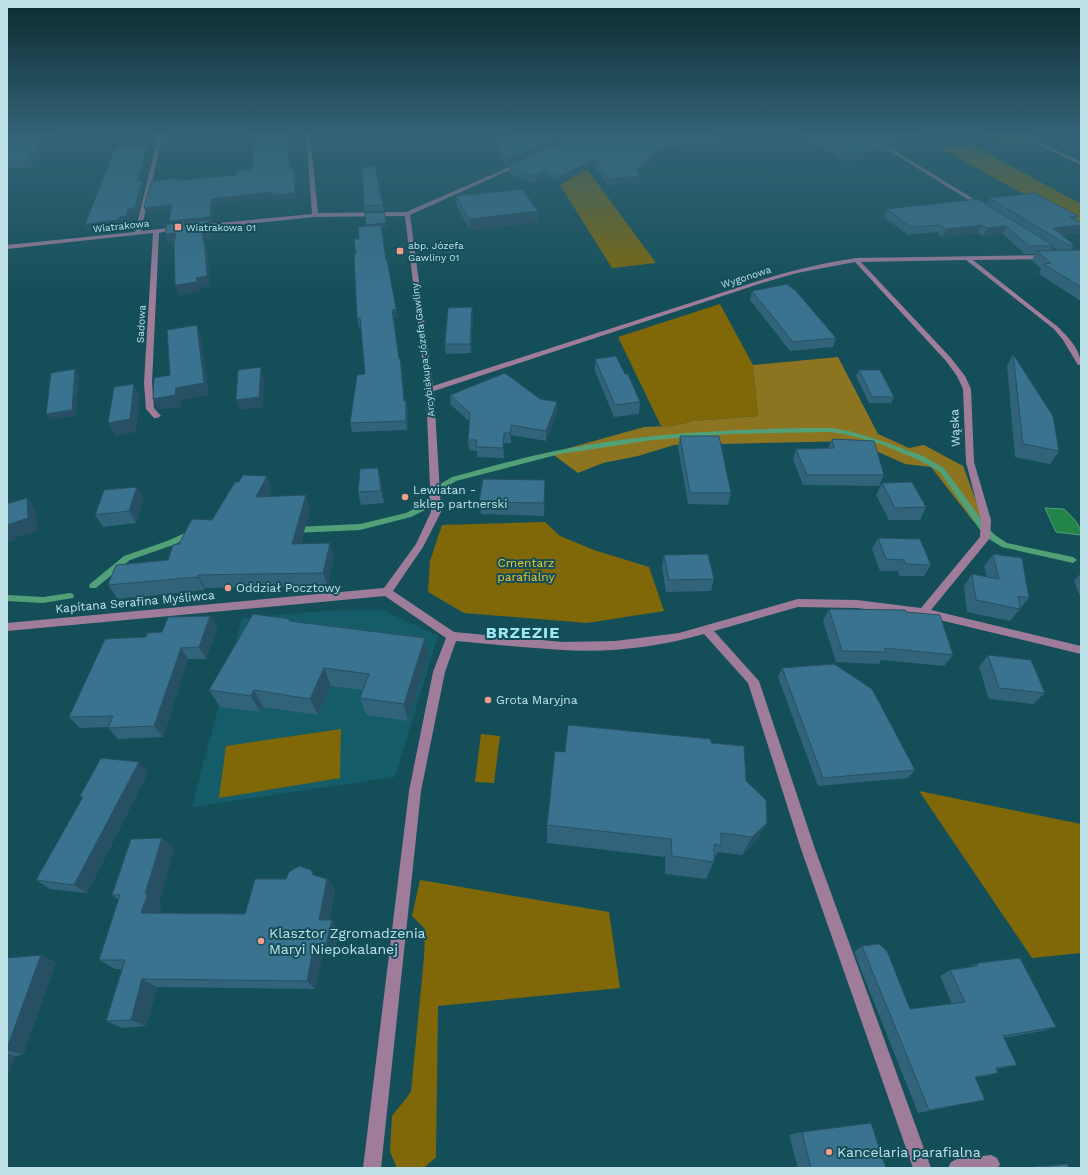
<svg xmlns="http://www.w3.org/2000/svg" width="1088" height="1175" viewBox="0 0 1088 1175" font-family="'Work Sans',sans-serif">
	<rect width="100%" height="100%" fill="#144f59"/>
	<path fill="#145c67" d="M383,610L438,636L395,777L192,807L242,618L324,611Z"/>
	<path fill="#806708" d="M984,133H1014L1028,139L1000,141Z
		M972,145L1081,204V226L941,148Z
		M587,169L656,263L612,268L560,185Z
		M720,304L753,365L758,416L693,421L673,426H661L618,337Z
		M545,522L560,536L594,550L649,567L664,611L587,623L464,613L428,592L430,561L442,525Z
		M341,729L340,778L219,798L226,746Z
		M481,734L500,736L494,783L475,782Z
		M919,791L1081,824V953L1032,958Z
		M420,880L609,912L620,988L438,1006L436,1157L424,1168H397L390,1152L392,1116L411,1092L424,958L425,929L412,916Z"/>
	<path fill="#8d7421" d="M838,357L878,434L909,448L924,445L963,466L984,522H974L931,467L905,464L854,441L674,445L638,456L603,463L578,473L551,453L644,427L673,426L693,421L758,416L753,365Z"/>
	<path fill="#228447" stroke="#51a078" d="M1045,508L1064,509C1071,516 1081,524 1081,535L1056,532Z"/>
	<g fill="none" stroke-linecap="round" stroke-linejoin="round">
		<path fill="#51a078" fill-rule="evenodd" d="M801,428H831L849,431L882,441L923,456L944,468L986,526L995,535L1007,543L1073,557L1077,560L1073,563L1002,547L989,539L980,530L940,472L919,460L878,443L848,435L831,432L730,434L653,440L560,454L456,481L446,487L427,509L411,517L360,530L294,533L290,530L294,527L360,524L406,513L421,505L442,483L452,477C487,468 524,457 560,450C639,434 720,430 801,428Z
			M192,530L195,531L196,533L195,535L173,545L130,560L96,588H90L89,586L90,584L124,556L167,541Z
			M70,593L73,594L74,596L73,598L43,603L7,601V595L43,597Z"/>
		<path fill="#9f7d9a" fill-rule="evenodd" d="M159,133H163L141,231L178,227L181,229L159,233L152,383L154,408L161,416L157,418H154L146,409L144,383L153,233L7,249V245L135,232Z
			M306,133H310L318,213L406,212L521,162L525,163L410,215L433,386L758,281C790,271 822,263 856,258L1046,255L1049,257L1046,259L973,260L1058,327C1068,337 1081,350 1081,365H1078L1063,340L1054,329L966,260L861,262L951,358L965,376L971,389L974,462L991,520L990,538L931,610L1081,646V654L923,616L857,608L798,607L714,631L759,681L815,849L931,1168H913L801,849L748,683L704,634C659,647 609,653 562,650C527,648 491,644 456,641L445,672L421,791L381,1168H363L409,791L433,672L446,638L385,596L7,631V623L384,588L416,544L431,512L426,390L405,216L315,217L198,229L195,227L198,225L312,214ZM855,262L946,361L957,376L963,389L966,462L981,520L980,537L921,608L857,600L798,599L679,633L615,641L563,642L454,632L393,591L423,547L441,512L434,391L762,283L797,273Z
			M861,133H866L985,206L980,207Z
			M1016,133H1021L1081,162V165Z
			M991,1155L997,1158L1000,1164L998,1168H948L951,1162L957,1159Z"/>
	</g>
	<path fill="#31637b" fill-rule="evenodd" d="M7,133H51L32,167L7,168Z
		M507,133H574L555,145L507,166L493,143V137L508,135Z
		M800,133H916L920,143L890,146L882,141L881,143L889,156L841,161Z
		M719,142L718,148L660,154L638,173L640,183L609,186L594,166L560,182L546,178L535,183L512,175L510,172V165L561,143Z
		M375,166L384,211H365L364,206Z
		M456,196L538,211V222L470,230L457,207Z
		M989,198L1078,216L1076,220L1081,223V231L1080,233L1061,235L1074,245L1071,250H1081V301L1039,274L1041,269L1032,260L1035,254H1025L1003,234L983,236L978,233L942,237L937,232L908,235L884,217L887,209L986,204ZM1053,247L1058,250H1052Z
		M366,226L387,228L382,229L386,260L398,318H394L399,359L402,367L404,401L408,410L407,430L352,432L350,423L365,374L361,327H359L357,318L356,254L359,239Z
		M752,291L836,338L833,347L790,351L750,300Z
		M472,307L473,317L471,353L446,354L445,344Z
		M1013,354L1059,451L1050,464L1015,457L1007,366Z
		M595,359L640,402L639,414L614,417L595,371Z
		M859,370L894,397L891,403H869L856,376Z
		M450,395L540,399L557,402V412L546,441L511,435V443H504V458L477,457V451L469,450L468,440L470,422L451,405Z
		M680,436L731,493L728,505L688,504L678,447Z
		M832,439L884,475L879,486L803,485L793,459L796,449L828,448Z
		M378,468L381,480L384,503L361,505L358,492Z
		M545,480L544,516L481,514L479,502Z
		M882,483L926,507L920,520H889L876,495Z
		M272,490L269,496L310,509L301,544L334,556L328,586L205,588V590L118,599L108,585L168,560L179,544L212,520Z
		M144,499L136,523L103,527L95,515Z
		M878,538L931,565L924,576H899L898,571H880L872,549Z
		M993,554L1029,598L1010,621L967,612L964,586L972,574L987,577L984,566Z
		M664,555L714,579L711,591L666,592L662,567Z
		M1081,573V599L1074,581Z
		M829,609L906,612L953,655L944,666L881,660L879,664L836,662L823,621Z
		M210,616L217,627L206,659H188L163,737L118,739L108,728L109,727L80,728L69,717L146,637Z
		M290,619L291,621L425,638L429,656L408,721L366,715L360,698L363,690L331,686L318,715L263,707L260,712L220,707L209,690Z
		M988,655L1045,693L1033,704L989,699L979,667Z
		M782,668L915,770L908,778L818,786L778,677Z
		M711,743L746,781L767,823L756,841L742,855L718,852L714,859V862L706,879L665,874V857L547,843V825Z
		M148,772L87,893L50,889L36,880L82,798L80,796Z
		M162,838L174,849L159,902L161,904L159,913L245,914L286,879L311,870L315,876L327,879L335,890L329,920H332L339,930L334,953H323L315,989L157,987L146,1026L122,1028L106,1021L122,969H115L99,960L119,900L112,895Z
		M862,946L910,1009L952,1004L940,976L950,970L972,966L978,963L1056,1027L1042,1031L1004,1038L1017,1065L997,1069L998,1073L986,1076L975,1078L985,1100L918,1113L854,952Z
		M7,958L56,962L23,1055L15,1056L7,1078Z
		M802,1132L886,1168H798L789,1135Z
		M1067,1164L1069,1168H1024L1041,1166Z"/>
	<path fill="#285064" d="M45,133H51L32,167L29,161Z
		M286,133H287L292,175L290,170Z
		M564,133H574L555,145L507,166V160Z
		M923,136L920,143L890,146L892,139Z
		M876,140H882L880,147Z
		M719,142L718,148L660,154L635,176L636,170L661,148Z
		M148,144L150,149L139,187L137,181Z
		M892,149L889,156L841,161L843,154Z
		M595,160L594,166L560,182V176Z
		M294,169L296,174L297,198L273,201L272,198L213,204L212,222L209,223L211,229V239L205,240L209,261L210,286L200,288V292L179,295L175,285L196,278L202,230L171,226L169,221L211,199Z
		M546,171V178L535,183V176Z
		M641,176L640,183L609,186L610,179Z
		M142,181L144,187L138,214L131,215L129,222L122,223L121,227L88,231L85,224L119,217L128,209Z
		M172,205L174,210L147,213L144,208Z
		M538,211V222L470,230L469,219Z
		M386,223L387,228L382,229L387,269L367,230L366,225Z
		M981,225L978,233L942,237L946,229Z
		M1081,225V231L1080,233L1052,236L1053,228Z
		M1006,226L1003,234L983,236L987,228Z
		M176,233L180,242L168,244L165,234Z
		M472,307L473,317L471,353L470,344Z
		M396,309L398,318H394L392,310Z
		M197,325L201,336L209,395L181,400V407L159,410L153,399L176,388Z
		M400,358L402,367L405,410L404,401Z
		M261,367L264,378L263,407L240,410L236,400Z
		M75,369L79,375L76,416L50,420L46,414Z
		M134,384L140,396L136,432L115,436L108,423Z
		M406,401L408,410L407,430L406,421Z
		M557,402V412L546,441V431Z
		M511,425V443L510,433Z
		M504,433V458L503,448Z
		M378,468L381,480L384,503L381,491Z
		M267,476L272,490L262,510L256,497Z
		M545,480V493L544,516V503Z
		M137,487L144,499L136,523L129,511Z
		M306,495L310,509L297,558L292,544Z
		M27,498L36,511L38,531L16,537V540L7,543V525Z
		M330,543L334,556L328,586L323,573Z
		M198,575L205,588V590L198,577Z
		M210,616L217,627L206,659L199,647Z
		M425,638L429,656L408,721L404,704Z
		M181,648L188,659L163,737L154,726Z
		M324,668L331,686L318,715L310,699Z
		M254,690L263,707L260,712L251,696Z
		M139,762L148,772L87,893L74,885Z
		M767,823L756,841L742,855L752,837Z
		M162,838L174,849L159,902L161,904L156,923L141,913L145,894Z
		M327,879L335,890L327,930L319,920Z
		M332,920L339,930L334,953L326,944Z
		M314,944L323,953L315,989L307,981Z
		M41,955L56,962L23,1055L7,1050V1048Z
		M142,979L157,987L146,1026L131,1020Z
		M7,1054L15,1056L7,1078Z"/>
	<path fill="#39738f" stroke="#285064" d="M7,133H45L29,161L7,162Z
		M254,133H286L290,170L294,169L295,193L272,195V192L211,199L210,217L169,221L172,205L144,208L151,181L180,178L179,180L236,175V171L252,170Z
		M510,133H564L555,139L507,160L493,137L512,135Z
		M576,133H712L719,142L661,148L636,170L641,176L610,179L595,160L560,176L546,171L535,176L512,169L510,165L561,143Z
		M812,133H870L882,140H876L892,149L843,154Z
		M881,133H916L923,136L892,139Z
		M148,144L137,181H142L135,208L128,209L126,216L119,217L118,220L85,224L115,148Z
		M375,166L383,205L364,206L362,167Z
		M522,189L538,211L469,219L456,196Z
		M1035,193L1078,216L1069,217L1081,223V225L1053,228L1074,245H1068L989,198Z
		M978,199L1054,246H1029L1006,226L987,228L981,225L946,229L940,225L911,227L887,209Z
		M384,212L386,223L366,225L365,213Z
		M208,220V230H202L205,251L207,276L196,278L197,282L175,285L174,243L176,233L165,234L167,224Z
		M381,225L386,260H387L396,309L392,310L399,359L400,358L404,401H406V421L350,423L357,375L365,374L360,318H357L354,254H356L354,239H359L358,227Z
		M1081,250V287L1044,264L1051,263L1037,251Z
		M787,284L796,291L836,338L793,342L752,291Z
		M472,307L470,344H445L448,308Z
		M197,325L204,383L176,388L175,395L153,399L154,378L170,375L167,330Z
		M1013,354L1053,416L1059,451L1023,444Z
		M616,356L625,374H628L640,402L615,405L595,359Z
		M261,367L259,397L236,400L238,370Z
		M75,369L72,410L46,414L51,373Z
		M859,370H880L894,397H872Z
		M505,373L540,399L557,402L546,431L511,425L510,433H504L503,448L476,447L477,440H468L470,413L450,395Z
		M134,384L130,419L108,423L114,387Z
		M680,436H719L731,493H690Z
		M832,439L874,441L884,475H807L796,449L834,448Z
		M378,468L381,491L358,492L360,469Z
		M243,475L267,476L256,497L306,495L292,544L330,543L323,573L198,575V577L108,585L116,565L168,560L173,545L179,544L192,519L212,520L235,482H239Z
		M483,479L545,480L544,503L479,502Z
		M912,482L926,507L895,508L882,483Z
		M137,487L129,511L95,515L104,490Z
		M27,498L28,518L7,525V504Z
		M878,538L920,539L931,565L906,564L904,560L886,559Z
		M708,554L714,579L669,580L664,555Z
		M993,554L1022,558L1029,598L1018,596L1020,609L976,600L972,574L999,579Z
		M829,609L905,610L906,612L940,615L953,655L885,648L886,652L842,651Z
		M253,614L290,619L289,621L425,638L404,704L360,698L369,674L324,668L310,699L254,690L251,696L209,690Z
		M210,616L199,647L181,648L154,726L108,728L113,716L69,717L105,639L146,637L147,633L162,632L168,617Z
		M988,655L1031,660L1045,693L999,688Z
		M834,664L872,689L915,770L823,778L782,668Z
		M568,725L711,739V743L744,746L746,781L766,800L767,823L752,837L721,833V846L714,844V862L672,856L671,839L547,825L555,751L565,752Z
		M101,758L139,762L74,885L36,880L83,797L80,796Z
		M162,838L145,894L148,893L141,913L245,914L255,879H286L289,872L299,866L311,870L313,875L327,879L319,920H332L326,944H314L307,981L142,979L131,1020L106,1021L125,960H99L120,895H112L131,839Z
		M879,944L887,951L910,1009L965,1002L950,970L977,966L978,963L1020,958L1056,1027L1003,1036L1017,1065L996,1068L998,1073L975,1077L985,1100L929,1110L862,946Z
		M41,955L7,1048V958Z
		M871,1123L886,1168H811L802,1132Z
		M1067,1164L1069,1168H1035Z"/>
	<linearGradient id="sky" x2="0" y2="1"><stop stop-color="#0b2b31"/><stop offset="0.45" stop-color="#346376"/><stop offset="1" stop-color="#346376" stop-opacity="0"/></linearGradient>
	<rect width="1088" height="297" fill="url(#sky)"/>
	<g fill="#f49d8c" stroke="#144f59" stroke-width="1.5">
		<rect x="174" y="223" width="8" height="8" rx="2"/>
		<rect x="396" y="247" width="8" height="8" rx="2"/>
		<circle cx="405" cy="497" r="4"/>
		<circle cx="228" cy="588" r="4"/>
		<circle cx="488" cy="700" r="4"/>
		<circle cx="261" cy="941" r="4"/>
		<circle cx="829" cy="1152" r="4"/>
	</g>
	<g text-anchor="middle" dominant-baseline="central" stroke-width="4" stroke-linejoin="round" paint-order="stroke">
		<g font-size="10" fill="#bfe2e9" stroke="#144f59">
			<text transform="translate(121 226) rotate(-6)">Wiatrakowa</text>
			<text transform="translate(746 277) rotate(-18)">Wygonowa</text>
			<text transform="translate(141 324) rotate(-87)">Sadowa</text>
			<text transform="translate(423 350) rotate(-97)">Arcybiskupa Józefa Gawliny</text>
		</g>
		<g font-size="10" fill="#bfe2e9" stroke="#144f59" text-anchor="start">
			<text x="186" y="227">Wiatrakowa 01</text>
			<text x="408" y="245">abp. Józefa<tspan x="408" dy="12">Gawliny 01</tspan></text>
		</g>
		<g font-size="12" fill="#bfe2e9" stroke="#144f59">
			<text transform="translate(955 428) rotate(-92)">Wąska</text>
			<text transform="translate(135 602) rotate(-5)">Kapitana Serafina Myśliwca</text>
		</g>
		<g font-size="12" fill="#bfe2e9" stroke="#144f59" text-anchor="start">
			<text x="413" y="490">Lewiatan -<tspan x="413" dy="14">sklep partnerski</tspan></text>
			<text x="236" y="588">Oddział Pocztowy</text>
			<text x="496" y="700">Grota Maryjna</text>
		</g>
		<g font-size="12" fill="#eec431" stroke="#144f59">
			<text x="526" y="563">Cmentarz<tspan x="526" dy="14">parafialny</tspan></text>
		</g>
		<g font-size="14" fill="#bfe2e9" stroke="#144f59" text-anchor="start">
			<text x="269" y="933">Klasztor Zgromadzenia<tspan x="269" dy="16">Maryi Niepokalanej</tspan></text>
			<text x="837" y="1152">Kancelaria parafialna</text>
		</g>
		<g font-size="16" font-weight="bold" letter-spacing="1" fill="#9ee8f6" stroke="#144f59">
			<text x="523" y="632">BRZEZIE</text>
		</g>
	</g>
	<rect width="1088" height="1175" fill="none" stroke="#bfe2e9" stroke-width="16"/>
</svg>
